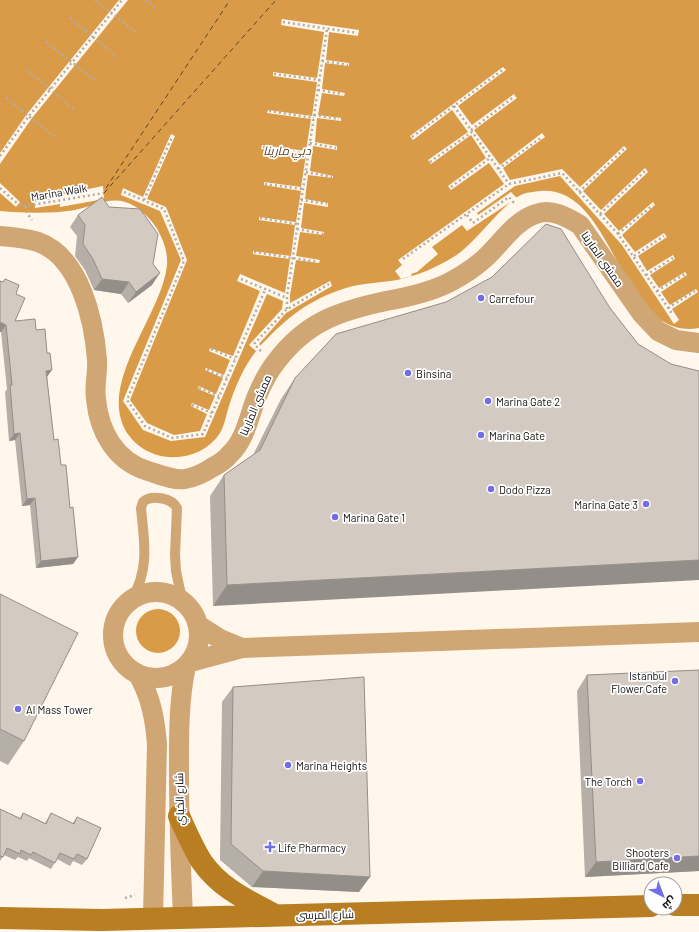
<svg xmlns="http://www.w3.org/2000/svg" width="699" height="932" viewBox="0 0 699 932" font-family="Barlow,Cairo,sans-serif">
	<rect width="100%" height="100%" fill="#fff6ec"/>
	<path fill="#d99b48" d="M0,0H699V328C618,342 616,184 540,191C535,192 528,192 523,194C503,202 478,241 455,256C438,267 417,276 397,280C380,283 362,283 346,288C308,300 288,317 261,345C246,362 236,384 229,406C226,415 225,424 220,433C206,455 177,462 154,454C143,450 134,443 127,433C96,383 162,316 167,265C168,251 163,239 156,227C149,217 137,205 125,202C108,197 91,207 75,210C50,214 25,213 0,211Z
		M136 631a22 22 0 1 1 44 0a22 22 0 1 1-44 0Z"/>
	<path fill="#fff6ec" d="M119,0H128L32,118L0,164V153L27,114Z
		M282,19L359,30L358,36L329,32L326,60L349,63V66L325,63L322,89L345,93L344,96L322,93L318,115L341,118V121L317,118L315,142L337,146V150L313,146L310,171L333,176V178L308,175L305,199L328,203V207L304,203L301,228L324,232L323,235L300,232L296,256L320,260L319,263L296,260L290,295V303L330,281L332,286L286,313L259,344L261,346L256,351L249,345L282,309L283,301L267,294L205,437L171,441L143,430L123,401L181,260L160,211L121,195L123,188L143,197L171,134L175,136L147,199L166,207L187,260L130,400L147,423L174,435L200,431L207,414L191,406L192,403L209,410L215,396L198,389L199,386L216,394L223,378L205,370L206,368L224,375L230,360L209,351L210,348L233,356L260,291L237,281L240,274L285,293L290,259L253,254V251L291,256L295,225L259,220V217L296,222L301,191L264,185V182L301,187L306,155L261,149L262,145L306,151L311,119L267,113L268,110L312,116L317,82L273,76V72L317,78L324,32L281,25Z
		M503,67L506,70L458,106L472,125L514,94L517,98L474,130L500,165L542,133L545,137L503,168L510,180L562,169L580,187L624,146L627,149L583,191L601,210L645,168L648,172L604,214L619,231L653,202L655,205L622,235L635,252L664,233L667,237L638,256L647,271L673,255L675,259L650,275L659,288L685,272L687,275L661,292L670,305L696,289L698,292L672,309L679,320L674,324L622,245L560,176L515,186L477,213L478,215L511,192L517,198L467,231L462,225L432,247L438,254L417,272L411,274L412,276L401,279L395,271L402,265L398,260L504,184L489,163L451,190L448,186L486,158L471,135L431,164L428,160L468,132L452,110L413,140L410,136Z
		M0,183L20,202L16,207L0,193Z
		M103,186L104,199L60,207V204L35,208L34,202L59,198V195Z"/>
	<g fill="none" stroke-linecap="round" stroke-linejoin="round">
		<path stroke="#5d4321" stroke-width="1" stroke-dasharray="5 4" stroke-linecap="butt" d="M106,188L230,0
			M104,193L276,0"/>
		<path stroke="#b3aca4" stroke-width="2.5" stroke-dasharray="2 3" stroke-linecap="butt" d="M95,0L136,32
			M146,0L155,8
			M70,18L117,57
			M283,22L357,33
			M46,42L97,82
			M322,61L348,65
			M26,69L75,110
			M274,74L320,80
			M318,90L343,94
			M6,98L57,139
			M454,106L509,184
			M269,111L314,118
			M314,115L339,119
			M471,130L515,96
			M412,137L504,69
			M310,143L336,148
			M263,147L308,154
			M0,156L29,116L122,0
			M430,162L472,132
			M498,169L542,137
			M306,172L332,177
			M265,184L303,189
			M451,187L490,158
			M0,188L18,204L26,206L104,193
			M124,192L164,209L184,261L127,400L145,426L172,438L203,434L265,290
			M579,192L624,149
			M144,200L172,137
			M301,200L327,204
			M26,206L27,213L32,220
			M600,214L645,171
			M467,215L473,223L509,197L514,203
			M260,218L297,224
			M297,229L323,234
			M618,234L653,205
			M254,252L318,262
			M634,256L664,236
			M403,259L509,184L562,173L618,234L673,315
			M646,275L673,258
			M241,279L287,298
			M657,291L685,274
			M668,308L695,291
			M287,309V296L327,29
			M211,349L235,359
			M261,351L254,344L286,310L329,284
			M207,370L227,378
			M199,388L219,396
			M192,405L212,413
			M125,898L135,895"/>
		<path stroke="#cfa674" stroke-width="10" d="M132,599C150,568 144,541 141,508L143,502C151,494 172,498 177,508L175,555L176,571L182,600"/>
		<path stroke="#cfa674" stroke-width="20" d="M0,236C12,237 27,238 38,242C80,257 94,320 97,360C98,373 94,386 96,399C99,431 115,461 148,471C158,474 174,481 185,479C196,477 204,473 213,467C219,464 226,459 230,454C246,439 249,415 257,396C262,384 268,372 276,362C306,322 339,311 386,301C409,297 432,292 452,281C463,275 475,267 484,259C501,244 514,221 536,214C551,208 567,217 580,225L642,314L658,331L676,340L699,343
			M113 635a43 43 0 1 1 86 0a43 43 0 1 1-86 0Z
			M198,625L220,639L242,648
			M190,662L242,648L699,632
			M139,676C151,698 155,719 157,744L153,918
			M183,917C181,871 179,825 179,779C179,741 178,703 186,666"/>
		<path stroke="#b97d22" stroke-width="22" d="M179,816C186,831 193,848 202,862C220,888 247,900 273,914
			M675,905H699
			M0,918L102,920L651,906"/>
	</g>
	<path fill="#b5afa7" d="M78,215L153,264L152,285L128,303L121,294L94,290L85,270L75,256L77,236L70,227Z
		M5,279L16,294L15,321L36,330L47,377L54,440L61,465L70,508L78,557L73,564L36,568L30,505L22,506L15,440L9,441L5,392L7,389L1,332L3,282Z
		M446,302L213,606L210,496L224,475L253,455L281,399L295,378Z
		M0,594L24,741L8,765L0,761Z
		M587,675L699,871L585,877L577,691Z
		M233,687L359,892L252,887L220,860L222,702Z
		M0,809L20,818L23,813L45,823L51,813L72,824L77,817L87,859L82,865L73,861L70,866L57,859L51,869L29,858L27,861L18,857L15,860L4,855L0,861Z"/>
	<path fill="#948e88" d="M160,273L152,285L128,303L136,292Z
		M102,279L129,282L121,294L94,290Z
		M0,322L6,325L1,332H0Z
		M52,370L47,377L46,371Z
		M20,433L15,440L9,441L14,434Z
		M35,498L30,505L22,506L27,499Z
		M78,557L73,564L36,568L41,561Z
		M699,560V580L213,606L227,585Z
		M699,856V871L585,877L596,862Z
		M263,871L370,877L359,892L252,887Z"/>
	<path fill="#d3cbc2" stroke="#948e88" d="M102,197L109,207L140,209L158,234L153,264L160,273L136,292L129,282L102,279L93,259L83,244L85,225L78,215Z
		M546,224L561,229L610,308L638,344L671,364L699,371V560L227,585L224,475L260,450L295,378L336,334L446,302L492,277Z
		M5,279L19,285L16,294L25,298L15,321L35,319L36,330L45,329L47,353H50L52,370L46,371L54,440L58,439L61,465H66L70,508L73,507L78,557L41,561L35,498L27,499L20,433L14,434L10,385H12L6,325L0,322V281L3,282Z
		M0,594L78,633L24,741L0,729Z
		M699,670V856L596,862L587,675Z
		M364,677L370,877L263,871L231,844L233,687Z
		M0,809L21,819L23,813L46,824L51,813L74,824L77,817L101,828L87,859L77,854L74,859L60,853L55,863L33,852L31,855L21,850L20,854L7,848L3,857L0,856Z"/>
	<g fill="#736ce7" stroke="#fff" stroke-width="1.5">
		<circle cx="481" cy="298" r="4"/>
		<circle cx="408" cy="373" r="4"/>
		<circle cx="488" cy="401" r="4"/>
		<circle cx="481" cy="435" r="4"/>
		<circle cx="491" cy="489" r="4"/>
		<circle cx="646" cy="504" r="4"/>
		<circle cx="335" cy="517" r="4"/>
		<circle cx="675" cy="681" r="4"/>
		<circle cx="18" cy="709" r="4"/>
		<circle cx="288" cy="765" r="4"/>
		<circle cx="640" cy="781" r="4"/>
		<path d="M268 841h4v4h4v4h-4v4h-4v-4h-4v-4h4z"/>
		<circle cx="677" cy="858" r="4"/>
	</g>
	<g text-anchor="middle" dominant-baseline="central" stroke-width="3.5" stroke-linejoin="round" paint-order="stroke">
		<g font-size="11" fill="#120f0c" stroke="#fff">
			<text transform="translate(59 192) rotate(-10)">Marina Walk</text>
			<text transform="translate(603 259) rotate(55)">ممشى المارينا</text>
			<text transform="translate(255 405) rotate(-67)">ممشى المارينا</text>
			<text transform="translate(179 799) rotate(-91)">شارع الخياي</text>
			<text transform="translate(325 914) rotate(-1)">شارع المرسى</text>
		</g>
		<g font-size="11" fill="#120f0c" stroke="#fff" text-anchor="start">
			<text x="489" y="298">Carrefour</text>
			<text x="416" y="373">Binsina</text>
			<text x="496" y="401">Marina Gate 2</text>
			<text x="489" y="435">Marina Gate</text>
			<text x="499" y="489">Dodo Pizza</text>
			<text x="638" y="504" text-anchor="end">Marina Gate 3</text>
			<text x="343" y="517">Marina Gate 1</text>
			<text x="667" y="675" text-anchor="end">Istanbul<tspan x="667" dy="13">Flower Cafe</tspan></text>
			<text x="26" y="709">Al Mass Tower</text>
			<text x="296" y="765">Marina Heights</text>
			<text x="632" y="781" text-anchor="end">The Torch</text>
			<text x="278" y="847">Life Pharmacy</text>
			<text x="669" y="852" text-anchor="end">Shooters<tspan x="669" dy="13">Billiard Cafe</tspan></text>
		</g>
		<g font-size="12" font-style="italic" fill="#5d4321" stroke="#fff">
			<text x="287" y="150">دبي مارينا</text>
		</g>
	</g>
	<g transform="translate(663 896) rotate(138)"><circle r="19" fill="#ffffff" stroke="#a09f9e"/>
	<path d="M0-3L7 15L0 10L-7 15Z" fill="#736ce7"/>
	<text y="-6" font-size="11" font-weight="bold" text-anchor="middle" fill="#120f0c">ش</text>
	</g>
</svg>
